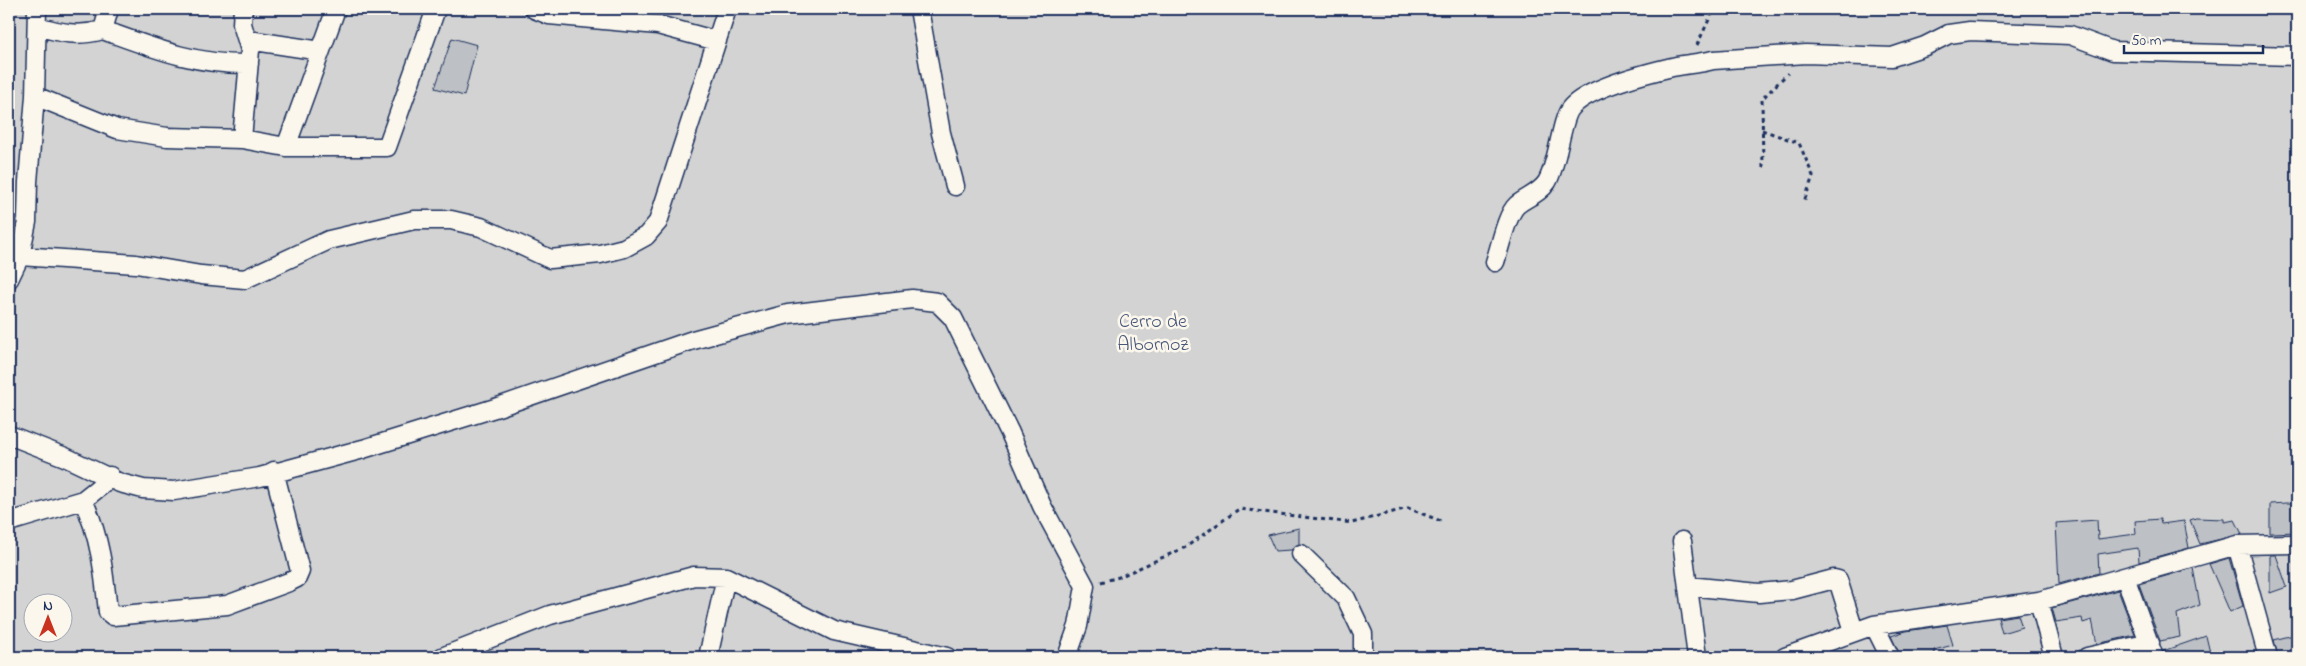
<svg xmlns="http://www.w3.org/2000/svg" width="2306" height="666" viewBox="0 0 2306 666" font-family="'Indie Flower',sans-serif">
	<rect width="100%" height="100%" fill="#f2efe6"/>
	<filter id="ink" filterUnits="userSpaceOnUse"><feTurbulence type="fractalNoise" baseFrequency=".02" numOctaves="2"/><feDisplacementMap in="SourceGraphic" scale="10" xChannelSelector="R" yChannelSelector="G"/><feConvolveMatrix kernelMatrix="1 2 1 2 8 2 1 2 1" color-interpolation-filters="sRGB"/></filter>
	<g filter="url(#ink)">
		<path fill="#d2d3d2" stroke="#768198" fill-rule="evenodd" d="M9,9H2297V657H9ZM32,604H62V634H32Z"/>
		<path fill="#bdc0c4" stroke="#1b2f5e" d="M452,38L477,45L464,96L435,88Z
			M2287,503H2297V532L2270,533V504Z
			M2196,518L2224,519V522L2235,520L2242,534L2200,544L2190,520Z
			M2160,519L2161,524L2184,521L2189,548L2139,562L2138,548L2098,554L2099,573L2059,584L2056,523L2097,520L2098,539L2136,534L2135,521Z
			M1299,528V544L1291,550L1275,551L1268,535Z
			M2270,555H2276L2287,587L2270,593Z
			M2229,558L2243,606L2230,612L2209,564Z
			M2193,568L2200,605L2177,614L2180,637L2160,641L2139,584Z
			M2118,590L2135,635L2097,644L2092,620L2083,623L2082,618L2056,622L2052,608Z
			M2018,615L2022,627L2002,633L1998,618Z
			M1947,625L1953,645L1934,650L1936,657H1901L1891,636L1906,631Z
			M2297,634V657H2278L2274,640Z
			M2206,636L2211,657H2164L2163,651Z"/>
		<g fill="none" stroke-linecap="round" stroke-linejoin="round">
			<g stroke="#1b2f5e" stroke-width="21">
				<path id="street" d="M109,9L103,30C153,48 195,65 249,64
					M243,9L242,24L250,50
					M534,9L549,15L658,25L717,41
					M919,9L941,133L955,186
					M37,26C61,33 78,37 103,30
					M35,96L117,129L167,137L242,139L286,147H387L436,9
					M242,139L250,50L255,41L321,51
					M286,147L336,9
					M9,262L20,256L136,264L201,275L245,279L329,240L414,220H451L481,227L550,259L600,254L624,248L646,236L658,222L727,9
					M1495,262C1500,248 1506,215 1517,205C1527,197 1540,193 1547,182C1558,163 1561,121 1570,109C1585,89 1643,74 1668,68C1683,64 1698,64 1713,60L1806,54L1892,57L1925,46L1949,34L1970,31L2070,35L2113,51L2297,56
					M9,279L20,256L27,222L28,182L35,96L37,9
					M9,435L65,457L120,483L143,489L174,491L260,477L363,449L495,408L693,340L788,314L912,299L937,302L953,318L1010,433L1042,506L1085,586L1078,626L1067,657
					M83,500C100,536 104,572 108,612L113,616L227,605L289,582L297,578L300,571L274,471
					M9,522L83,500L102,485L110,476
					M1682,541L1697,657
					M2237,545L2268,657
					M1301,554L1346,598L1363,634V657
					M2125,577L2154,657
					M1688,586L1759,593L1792,590L1834,579L1838,580L1854,631
					M2039,601L2054,657
					M1874,625L1890,657
					M442,657L550,615L694,576L726,577L834,631L947,657
					M708,657L726,577
					M1785,657L1874,625L2039,601L2237,545L2297,544
					M2087,657L2150,643"/>
			</g>
			<path stroke="#1b2f5e" stroke-width="3" stroke-dasharray="4 4" stroke-linecap="butt" d="M1697,45L1714,9
				M1762,130L1799,143L1813,176L1804,202
				M1763,168L1762,99L1788,73
				M1101,582L1119,577L1186,547L1239,509L1352,523L1408,508L1443,522"/>
			<use href="#street" stroke="#fbf7ec" stroke-width="18"/>
		</g>
	</g>
	<g text-anchor="middle" dominant-baseline="central" stroke-width="5" stroke-linejoin="round" paint-order="stroke">
		<g font-size="20" fill="#49587b" stroke="#fbf7ec">
			<text x="1153" y="322">Cerro de<tspan x="1153" dy="23">Albornoz</tspan></text>
		</g>
	</g>
	<rect width="2306" height="666" fill="none" stroke="#fbf7ec" stroke-width="30"/>
	<rect x="15" y="15" width="2276" height="636" fill="none" stroke="#1b2f5e" stroke-width="2" filter="url(#ink)"/>
	<g transform="translate(48 618)"><circle r="24" fill="#fbf7ec" stroke="#a1a7b3"/>
	<path d="M0-4L9 19L0 12L-9 19Z" fill="#c8321e"/>
	<text y="-8" font-size="14" font-weight="bold" text-anchor="middle" fill="#1b2f5e">N</text>
	</g>
	<path d="M2124 45v8h139v-8" fill="none" stroke="#1b2f5e" stroke-width="2.5"/>
	<text x="2131" y="45" font-size="15" fill="#1b2f5e" stroke="#fbf7ec" stroke-width="4" paint-order="stroke">50 m</text>
</svg>
